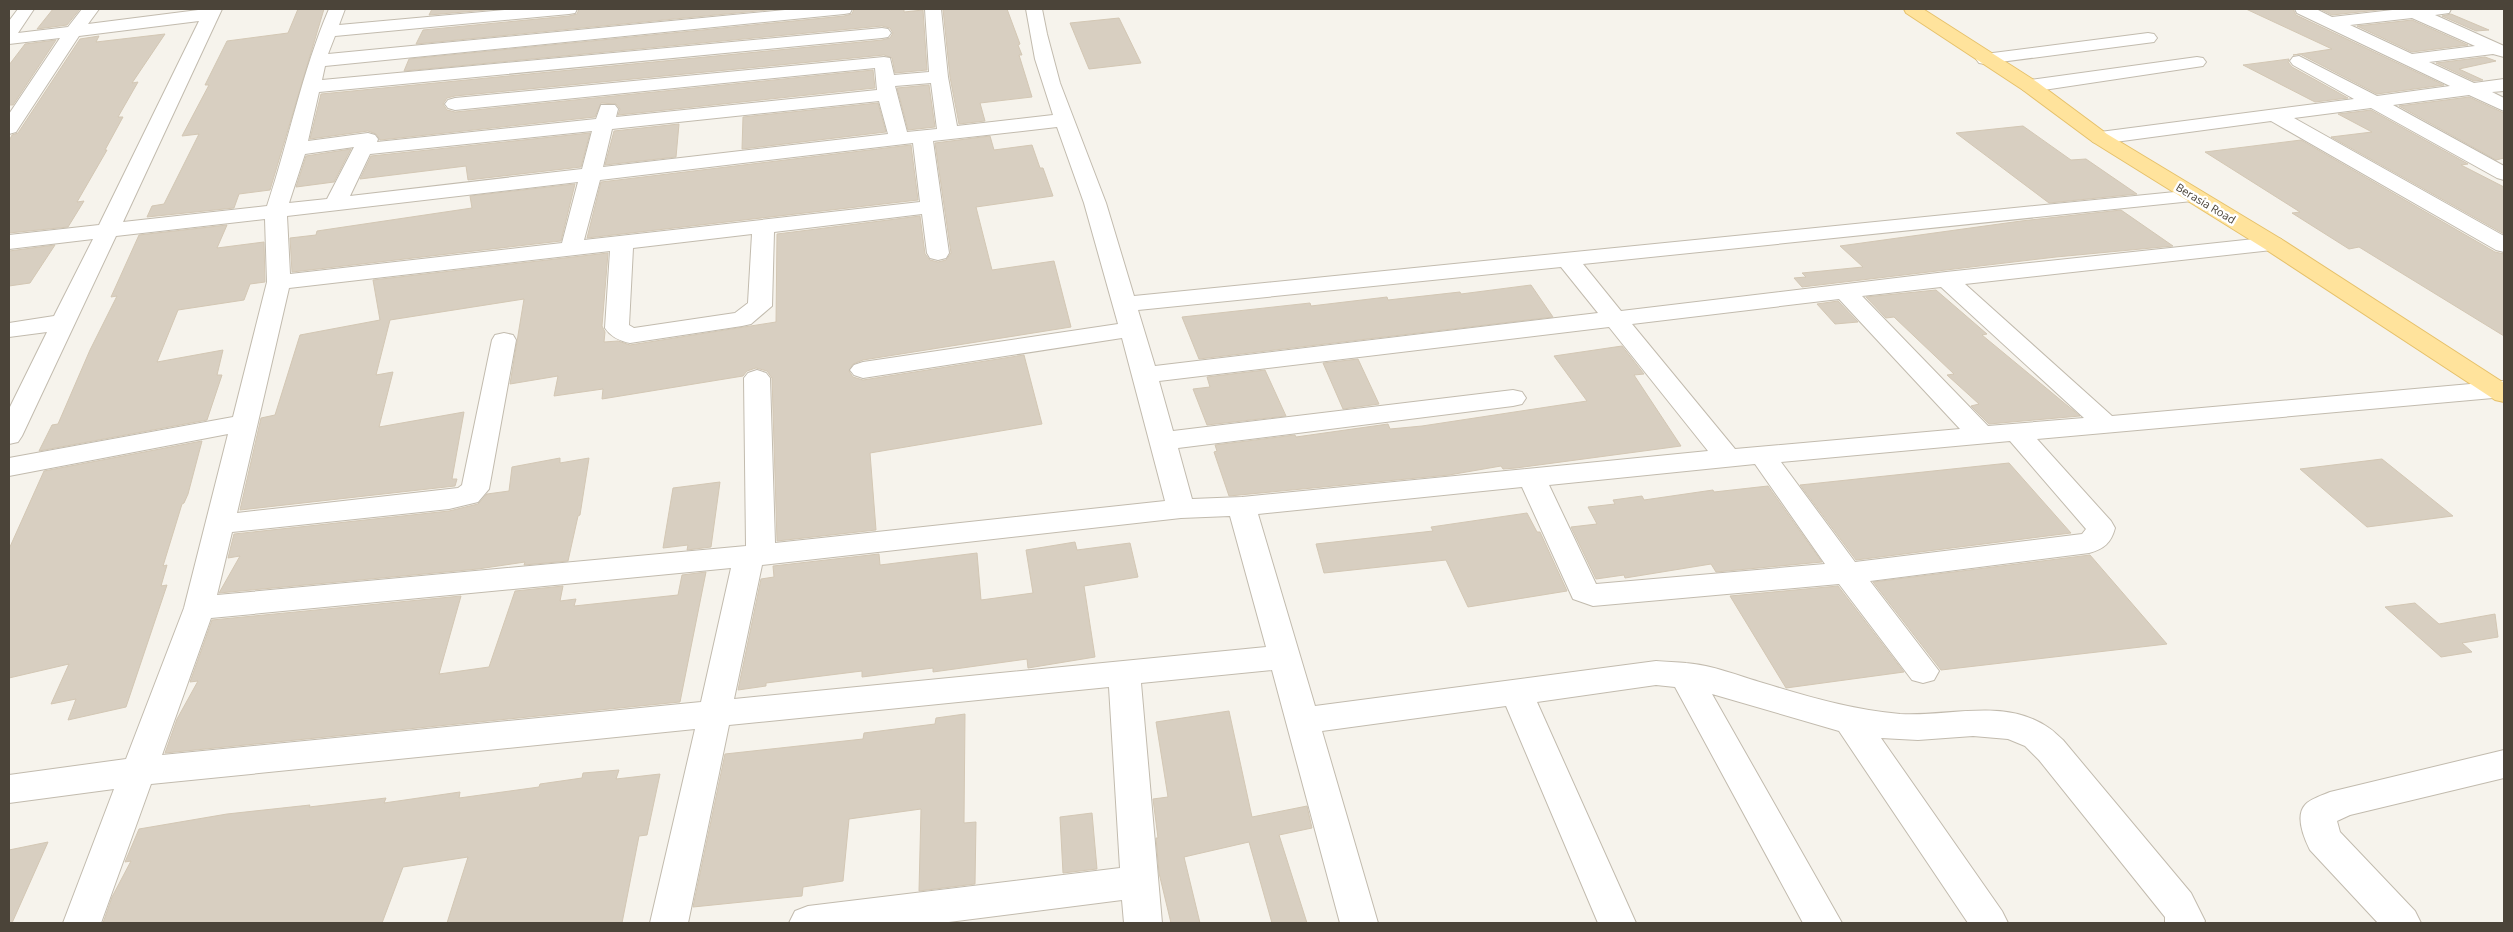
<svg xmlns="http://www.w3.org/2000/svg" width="2513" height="932" viewBox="0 0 2513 932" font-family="'Open Sans',sans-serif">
	<rect width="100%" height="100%" fill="#f6f3ec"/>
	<path fill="#d8cfc1" stroke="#d3c7b4" d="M53,9H80L67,25L37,29Z
		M298,9H324L270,190L239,194L234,208L147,217L152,206L164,204L199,134L182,136L209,85H205L227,41L288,33Z
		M432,9H498L429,15Z
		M579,9H778L416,44L423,30L569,16L577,14Z
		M854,9H904V12L923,10L927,70L895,73L892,58L884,55L455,96L447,98L443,104L447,110L455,112L873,70L875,88L618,115L620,109L616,104L601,103L595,117L380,140L376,134L368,131L310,139L321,94L882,40L890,38L893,33L890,28L882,26L404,71L409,59L844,16L852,14Z
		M943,9H1007L1020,44L1018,45L1022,55H1019L1032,97L980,103L985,121L959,124L950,77Z
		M2246,9H2293L2296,15L2444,85L2377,94L2300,54L2293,55L2332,49Z
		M2320,9H2387L2332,15Z
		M2451,14L2489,30L2476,31L2442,16Z
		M1119,18L1141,63L1089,69L1070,23Z
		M2412,20L2468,45L2412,52L2357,26Z
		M165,34L132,83L138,82L118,117H123L105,150H107L77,202L84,201L68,227L9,233V141L12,135L18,133L80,39L99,36L96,42Z
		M56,40L13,105H9V65L25,44Z
		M2485,57L2496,61L2459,69L2483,80L2474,81L2436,63Z
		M2289,59L2288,62L2292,67L2348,98L2315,102L2243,65Z
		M929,85L935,127L908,130L897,88Z
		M2469,97L2504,113V158L2496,160L2399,106Z
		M878,103L886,132L742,149L743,117Z
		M2371,110L2468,164L2461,165L2504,187V234L2331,137L2372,132L2338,114Z
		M679,124L676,157L605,165L614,131Z
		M2023,126L2071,160L2086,159L2137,194L2049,203L1956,133Z
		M590,133L581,167L468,180L466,166L360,179L371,156Z
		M990,136L994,150L1032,145L1040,168H1043L1053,196L976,207L992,270L1054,261L1071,327L863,360L853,364L849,371L853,377L863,380L1024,355L1042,424L870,453L876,530L777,541L772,378L767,371L756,368L747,371L743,376L602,399L603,389L554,396L558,376L510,384L524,299L390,320L376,375L393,372L379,427L464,412L452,479H457L455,486L240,510L261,418L275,415L300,335L380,320L373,280L608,253L602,326L605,332L604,342L618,341L630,345L776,322L777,234L920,216L925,254L930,260L938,262L946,260L951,253L935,143Z
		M2301,140L2495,252L2504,254V336L2359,247L2349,249L2292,213L2300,212L2205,152Z
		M911,145L918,200L587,238L601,182Z
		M351,149L334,182L296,187L306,156Z
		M575,184L561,241L292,272L290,238L316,235L317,231L472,208L470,196Z
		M2121,210L2173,246L2056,257L1802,287L1794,278L1806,277L1802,273L1863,267L1840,246L2021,221Z
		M227,225L217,248L264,242L265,282L250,284L244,300L178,310L157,362L223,350L217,375H222L207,420L39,451L52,425L58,424L90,350L117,296L111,297L139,235Z
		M55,245L30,283L9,286V251Z
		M1531,285L1553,317L1199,359L1182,317L1310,303L1311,306L1387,297L1388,300L1460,292L1461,294Z
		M1936,290L1987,334L1982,335L2080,416L1989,424L1971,406L1979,404L1947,375L1954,374L1894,317L1886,318L1866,297Z
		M1838,301L1858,322L1835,324L1817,304Z
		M1622,346L1644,374L1634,375L1681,446L1516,468L1503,469L1501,466L1449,475L1229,496L1214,452L1217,451L1215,445L1295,435L1296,437L1388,424L1390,429L1422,426L1587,401L1554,356Z
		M1358,359L1379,404L1343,409L1323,363Z
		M1265,370L1286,416L1207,425L1193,389L1210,387L1207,377Z
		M202,441L188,494L184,503L182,504L163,566L167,565L161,586L167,585L126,707L68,720L76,699L51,704L69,664L9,678V549L44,471Z
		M560,458V463L589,458L580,515L578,516L568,561L524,565L525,562L478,569L219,593L240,556L228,558L234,534L449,511L478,504L487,494L509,491L512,467Z
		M2382,459L2453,516L2367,527L2300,469Z
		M2009,463L2071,533L1856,560L1800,485Z
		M720,482L711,547L687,550L688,545L663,548L673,488Z
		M1768,486L1822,562L1716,572L1711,564L1625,578L1624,575L1596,579L1571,527L1597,524L1588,507L1615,504L1613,500L1642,496L1644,500L1713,490L1714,492Z
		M1527,513L1537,532H1540L1567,591L1468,607L1446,560L1324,573L1316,544L1433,531L1431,527Z
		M1075,542L1077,550L1130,543L1138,577L1084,586L1095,657L1028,668L1027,659L933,672V668L862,677V671L766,683V686L738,690L761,579L774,577L773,566L879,554L880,565L977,553L981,600L1033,593L1026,550Z
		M2090,555L2167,644L1941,670L1873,582Z
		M706,572L680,702L165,753L177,719L198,681L190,682L212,620L461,596L439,674L489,667L515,591L563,586L560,601L576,599L574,606L678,595L682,575Z
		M1838,586L1904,672L1786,688L1730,596Z
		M2415,603L2439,624L2495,614L2498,637L2462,643L2472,652L2441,657L2385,607Z
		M1229,711L1252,817L1307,806L1312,828L1279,835L1307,923H1272L1249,842L1184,857L1200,923H1171L1159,873L1156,838H1158L1153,799L1168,797L1156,722Z
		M965,714L964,823L976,822L975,884L919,891L921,809L849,819L843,881L803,887L802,896L693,907L725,754L863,739L864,733L935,724L936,718Z
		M619,770L616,779L660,774L647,835L639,836L622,923H447L468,857L403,867L382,923H103L112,897L131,861L125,862L139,829L227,814L310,805L309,807L386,798L384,803L460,792L459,798L539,787L540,784L582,778L583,773Z
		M1092,813L1097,869L1063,873L1060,817Z
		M48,842L12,923H9V850Z"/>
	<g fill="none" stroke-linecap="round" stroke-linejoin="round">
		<g stroke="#c2bbae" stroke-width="2">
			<path id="street" d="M18,9H34L18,33L68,27L82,9H99L88,24L206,9H222L123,222L267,206C289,140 302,72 329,9H345L339,25L516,9H577L575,13L569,14L335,36L328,54L795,9H852L850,13L844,14L325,66L322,80L882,28L888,29L891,33L888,37L882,38L319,92L308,141L368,133L375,135L378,139L377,142L596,119L601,105H615L618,109L616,117L877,90L875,68L455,110L448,108L445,104L448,100L455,98L884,57L890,58L894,75L929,72L925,9H941L948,77L957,126L1053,115L1035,59L1026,9H1042L1047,34L1060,83L1106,203L1134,296L2195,190L2202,192L2206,196L2202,200L1583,264L1621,311L1946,272L2273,237L2281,239L2284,244L2281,249L1965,284L2112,416L2504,381V397L2037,439L2111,521L2115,528C2111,543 2104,549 2089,553L1870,581L1939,671L1934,680L1923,683L1912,680L1839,584L1593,606L1573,599L1522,487L1258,514L1315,706L1656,661C1666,662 1677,662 1686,663C1712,665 1739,676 1763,683C1809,697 1853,710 1900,714C1949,717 2005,697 2049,728C2054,731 2058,736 2063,740L2191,893L2205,921L2204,923H2165V917L2039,760L2025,746L2008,739L1973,736L1918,740L1881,738L2002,911L2008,923H1968L1839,731L1712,694L1842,923H1803L1675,687L1656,685L1537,702L1636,923H1598L1506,706L1322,731L1378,923H1340L1272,670L1141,683L1162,923H1124L1122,900L941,923H789L795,911L808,906L1120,868L1109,687L729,725L688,923H650L695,729L151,784L101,923H63L114,789L9,803V775L126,759L184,608L228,434L9,476V458L233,417L267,282L265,219L116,236L22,436L18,442L9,444V409L47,332L9,337V323L54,316L93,239L9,249V235L99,225L199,21L79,36L16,132L9,134V114L60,38L9,44V21ZM931,83L937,129L907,132L895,86ZM879,101L888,134L603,167L612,129ZM1057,127L1084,203L1118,324L863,362L854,365L850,370L854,375L863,378L1122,338L1165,501L775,543L770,378L766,373L757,370L748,373L744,378L746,546L217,595L232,532L449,509L478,502L489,489L516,340L513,335L504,333L495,335L492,340L462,485L458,488L237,513L289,288L610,251L605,328C611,337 620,341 630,343L742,326L751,324L772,306L774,232L922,214L927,253L930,258L938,260L946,258L949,253L933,141ZM592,131L582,169L350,196L370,154ZM913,143L920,202L584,240L600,180ZM354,147L327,199L289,203L305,154ZM578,182L562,243L290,274L287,216ZM752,234L748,303L735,313L634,328L629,325L633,248ZM1561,267L1598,313L1155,366L1138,310ZM1941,287L2084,418L1988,426L1862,296ZM1839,299L1960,429L1735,449L1632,324ZM1609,327L1708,451L1242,497L1192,499L1178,448L1513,406L1522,404L1526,398L1522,392L1513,390L1173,431L1159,381ZM2010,441L2086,529L2082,534L1855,562L1781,462ZM1755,464L1825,564L1596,584L1549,485ZM1230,516L1266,647L734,699L762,565L1181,518ZM731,568L701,702L162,755L211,618Z
				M2295,9H2316L2332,17L2401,9H2451L2449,13L2435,15L2504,46V57L2493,54L2429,62L2474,83L2504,79V91L2492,92L2504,98V111L2469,95L2393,105L2504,166V180L2497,178L2371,108L2294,118L2504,236V252L2496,250L2271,121L2100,144L2093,142L2090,138L2093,134L2100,132L2354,99L2293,65L2290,61L2293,57L2299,56L2377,96L2450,86L2297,13ZM2412,18L2475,46L2412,54L2350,25Z
				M2148,33L2154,34L2157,38L2154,42L1985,64L1979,63L1976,59L1979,55L1985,54Z
				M2197,57L2203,58L2206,62L2203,66L2030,92L2023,90L2021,86L2023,82L2030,80Z
				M2504,750V778L2350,815L2337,821L2340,832L2415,911L2421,923H2378L2310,850C2304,838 2295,816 2305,805C2310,799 2323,795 2330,792Z"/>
		</g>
		<g stroke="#e6c16a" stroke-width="2">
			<path id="primary" d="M1904,9H1923L2037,82L2107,134L2281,239L2504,383V402L2495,400L2265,249L2093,142L2023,90L1906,13Z"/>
		</g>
		<use href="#street" fill="#fff" fill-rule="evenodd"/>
		<use href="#primary" fill="#ffe39c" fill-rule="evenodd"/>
	</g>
	<g text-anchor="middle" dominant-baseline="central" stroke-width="5" stroke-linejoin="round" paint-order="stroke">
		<g font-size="11" fill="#4b4439" stroke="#fff">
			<text transform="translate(2206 203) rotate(31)">Berasia Road</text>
		</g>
	</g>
	<rect width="2513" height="932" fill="none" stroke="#4b4439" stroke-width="20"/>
</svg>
